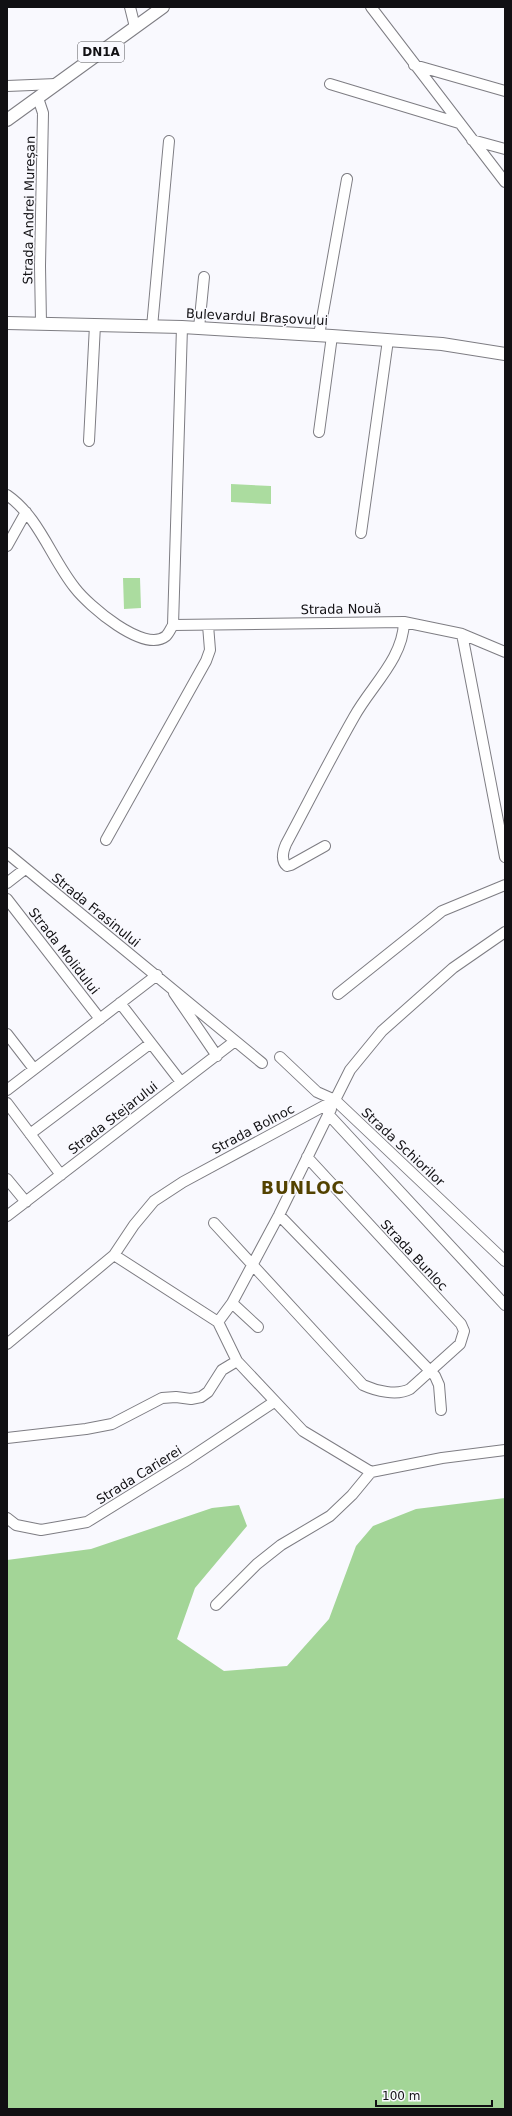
<svg xmlns="http://www.w3.org/2000/svg" width="512" height="2116" viewBox="0 0 512 2116" font-family="'DejaVu Sans',sans-serif">
	<rect width="100%" height="100%" fill="#f9f9fe"/>
	<path fill="#abdc9f" d="M231,484L271,486V504L231,502Z
		M123,578H140L141,608L124,609Z"/>
	<path fill="#a3d597" d="M505,1498V2109H7V1560L91,1549L212,1508L239,1505L247,1526L195,1588L177,1639L224,1671L287,1666L329,1619L356,1546L373,1526L416,1509Z"/>
	<g fill="none" stroke-linecap="round" stroke-linejoin="round">
		<g stroke="#7e7d83" stroke-width="12">
			<path id="minor" d="M130,7L135,27
				M371,7L505,182
				M414,65L505,91
				M330,84L459,123
				M7,86L56,84
				M38,98L43,113L40,266L41,323
				M472,140L505,149
				M152,327L169,141
				M199,328L204,277
				M319,335L347,179
				M319,432L332,336
				M89,441L95,325
				M7,495C39,517 51,558 75,588C88,605 144,654 166,636C169,633 171,628 173,625L182,327
				M361,533L388,340
				M7,546L26,512
				M173,625L404,622L462,634L505,652
				M462,634L505,857
				M106,840L206,661L210,650L208,625
				M325,846L291,865L287,866C280,860 283,851 286,844C309,801 330,759 354,717C371,686 403,659 404,622
				M7,853L262,1063
				M7,883L25,869
				M7,899L100,1019
				M174,993L217,1056
				M338,994L442,911L505,885
				M120,1003L181,1082
				M7,1034L34,1069
				M280,1057L317,1092L335,1100L505,1261
				M7,1090L157,975
				M7,1103L61,1175
				M328,1114L505,1305
				M30,1134L151,1043
				M7,1179L26,1202
				M279,1215L435,1376L439,1385L441,1410
				M7,1216L235,1041
				M214,1223L363,1385C376,1391 397,1396 410,1389L460,1344L464,1331L461,1324L307,1157
				M114,1255L218,1322
				M232,1303L258,1327
				M218,1322L237,1361L303,1431L371,1472L442,1458L505,1450
				M218,1322L232,1303L279,1215L331,1109
				M7,1344L114,1255L134,1225L154,1201L183,1182L335,1100L350,1070L382,1031L453,968L505,932
				M7,1438L86,1429L112,1424L162,1398L176,1397L191,1399L201,1397L208,1392L222,1370L237,1361
				M7,1518L16,1525L41,1530L87,1522L184,1462L274,1402
				M216,1605L257,1564L281,1545L330,1516L352,1495L371,1472"/>
		</g>
		<g stroke="#7e7d83" stroke-width="14">
			<path id="major" d="M7,120L163,7
				M7,323L182,327L332,336L442,344L505,354"/>
		</g>
		<use href="#minor" stroke="#fff" stroke-width="10"/>
		<use href="#major" stroke="#fff" stroke-width="12"/>
	</g>
	<g text-anchor="middle" dominant-baseline="central" stroke-width="3" stroke-linejoin="round" paint-order="stroke">
		<rect fill="#f9f9fe" stroke="#57565a" stroke-width="1" x="78" y="42" width="46" height="20" rx="3"/>
		<g font-size="12" font-weight="bold" fill="#111013">
			<text x="101" y="52">DN1A</text>
		</g>
		<g font-size="13" fill="#111013" stroke="#f9f9fe">
			<text transform="translate(29 210) rotate(-89)">Strada Andrei Mureșan</text>
			<text transform="translate(257 317) rotate(3)">Bulevardul Brașovului</text>
			<text transform="translate(341 609) rotate(-1)">Strada Nouă</text>
			<text transform="translate(96 910) rotate(39)">Strada Frasinului</text>
			<text transform="translate(64 951) rotate(52)">Strada Molidului</text>
			<text transform="translate(113 1118) rotate(-38)">Strada Stejarului</text>
			<text transform="translate(253 1129) rotate(-28)">Strada Bolnoc</text>
			<text transform="translate(403 1147) rotate(43)">Strada Schiorilor</text>
			<text transform="translate(414 1255) rotate(47)">Strada Bunloc</text>
			<text transform="translate(139 1475) rotate(-32)">Strada Carierei</text>
		</g>
		<g font-size="17" font-weight="bold" letter-spacing="1" fill="#534200" stroke="#f9f9fe">
			<text x="303" y="1188">BUNLOC</text>
		</g>
	</g>
	<rect width="512" height="2116" fill="none" stroke="#111013" stroke-width="16"/>
	<path d="M376 2100v6h116v-6" fill="none" stroke="#111013" stroke-width="2"/>
	<text x="382" y="2100" font-size="12" fill="#111013" stroke="#f9f9fe" stroke-width="3" paint-order="stroke">100 m</text>
</svg>
